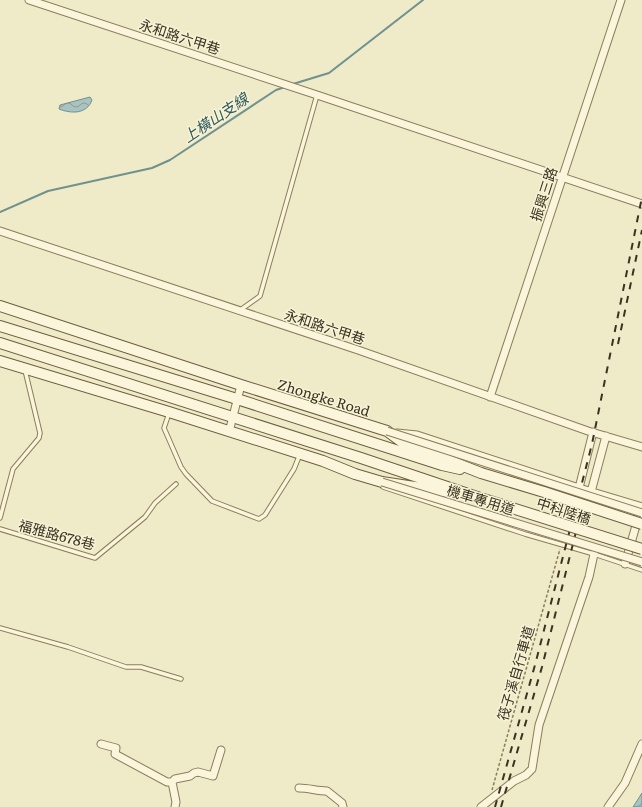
<svg xmlns="http://www.w3.org/2000/svg" width="642" height="807" viewBox="0 0 642 807" font-family="Literata,'Noto Sans TC',serif">
	<defs>
		<pattern id="water-waves" width="16" height="10" patternUnits="userSpaceOnUse"><rect width="16" height="10" fill="#a8c3c0"/><path d="M0 5q4-4 8 0t8 0" fill="none" stroke="#8a9f9c"/></pattern>
	</defs>
	<rect width="100%" height="100%" fill="#efeac7"/>
	<path fill="url(#water-waves)" stroke="#6f928f" d="M90,97L92,100C87,114 72,114 59,109L60,105Z
		M642,793V807H633Z"/>
	<g fill="none" stroke-linecap="round" stroke-linejoin="round">
		<path stroke="#6f928f" stroke-width="2" d="M293,84L329,73L423,0
			M0,212L48,191L152,168L170,160L276,90L285,87"/>
		<g stroke="#8c7d5c" stroke-width="5.5">
			<path id="lane" d="M239,311L260,296L317,95
				M169,413L164,428L181,467L186,474L212,501L259,519L265,515L294,469L300,454
				M383,487L525,534L594,554L642,570
				M0,518L13,469L39,438L40,433L25,370
				M0,529L95,558L145,517L155,503L176,484
				M0,628L68,647L126,667H141L181,679"/>
		</g>
		<g stroke="#8c7d5c" stroke-width="9">
			<path id="street" d="M29,0L317,95L642,204
				M0,231L358,350L588,431L642,447
				M490,397L621,0
				M229,432L241,385
				M397,433L417,435L579,488L642,507
				M579,488L593,432
				M591,492L606,436
				M625,564L641,508
				M101,744L116,748L115,754L167,782H172
				M299,788C309,788 317,791 327,791L342,803L343,807
				M175,807L176,802L172,782L175,779L190,776L194,773L198,772L213,776L221,750
				M481,807L514,781L526,775L532,769L539,725L589,577L594,554
				M608,807L625,783L642,744"/>
		</g>
		<g stroke="#6e5e3f" stroke-width="12">
			<path id="secondary" d="M0,306L241,385L387,431L402,442L481,473
				M0,326L237,399L442,465L460,469
				M0,343L361,458L477,497
				M0,361L169,412L323,461L355,474L382,482L447,492"/>
		</g>
		<path stroke="#8c7d5c" stroke-width="1.5" stroke-dasharray="3 2" stroke-linecap="butt" d="M492,790L560,549"/>
		<use href="#lane" stroke="#faf5db" stroke-width="3.5"/>
		<use href="#street" stroke="#faf5db" stroke-width="7"/>
		<use href="#secondary" stroke="#faf5db" stroke-width="10"/>
		<path stroke="#3c3220" stroke-width="2" stroke-dasharray="7 7" stroke-linecap="butt" d="M618,344L642,230
			M495,807L535,665L592,444L642,197
			M501,807L542,667L583,504"/>
		<g stroke="#8c7d5c" stroke-width="9" stroke-linecap="butt">
			<path id="street-bridge" d="M387,431L642,513
				M382,482L642,562"/>
		</g>
		<g stroke="#6e5e3f" stroke-width="12" stroke-linecap="butt">
			<path id="secondary-bridge" d="M481,473L544,492L642,524
				M477,497L642,549"/>
		</g>
		<use href="#street-bridge" stroke="#faf5db" stroke-width="7"/>
		<use href="#secondary-bridge" stroke="#faf5db" stroke-width="10"/>
	</g>
	<g text-anchor="middle" dominant-baseline="central" stroke-width="3" stroke-linejoin="round" paint-order="stroke">
		<g font-size="14" fill="#3c3220" stroke="#f7f3d7">
			<text transform="translate(180 36) rotate(18)">永和路六甲巷</text>
			<text transform="translate(543 194) rotate(-72)">振興三路</text>
			<text transform="translate(325 326) rotate(18)">永和路六甲巷</text>
			<text transform="translate(324 397) rotate(17)">Zhongke Road</text>
			<text transform="translate(481 499) rotate(17)">機車專用道</text>
			<text transform="translate(564 510) rotate(18)">中科陸橋</text>
			<text transform="translate(57 534) rotate(15)">福雅路678巷</text>
			<text transform="translate(515 673) rotate(-74)">筏子溪自行車道</text>
		</g>
		<g font-size="15" font-style="italic" fill="#2f585c" stroke="#f7f3d7">
			<text transform="translate(215 117) rotate(-34)">上橫山支線</text>
		</g>
	</g>
</svg>
